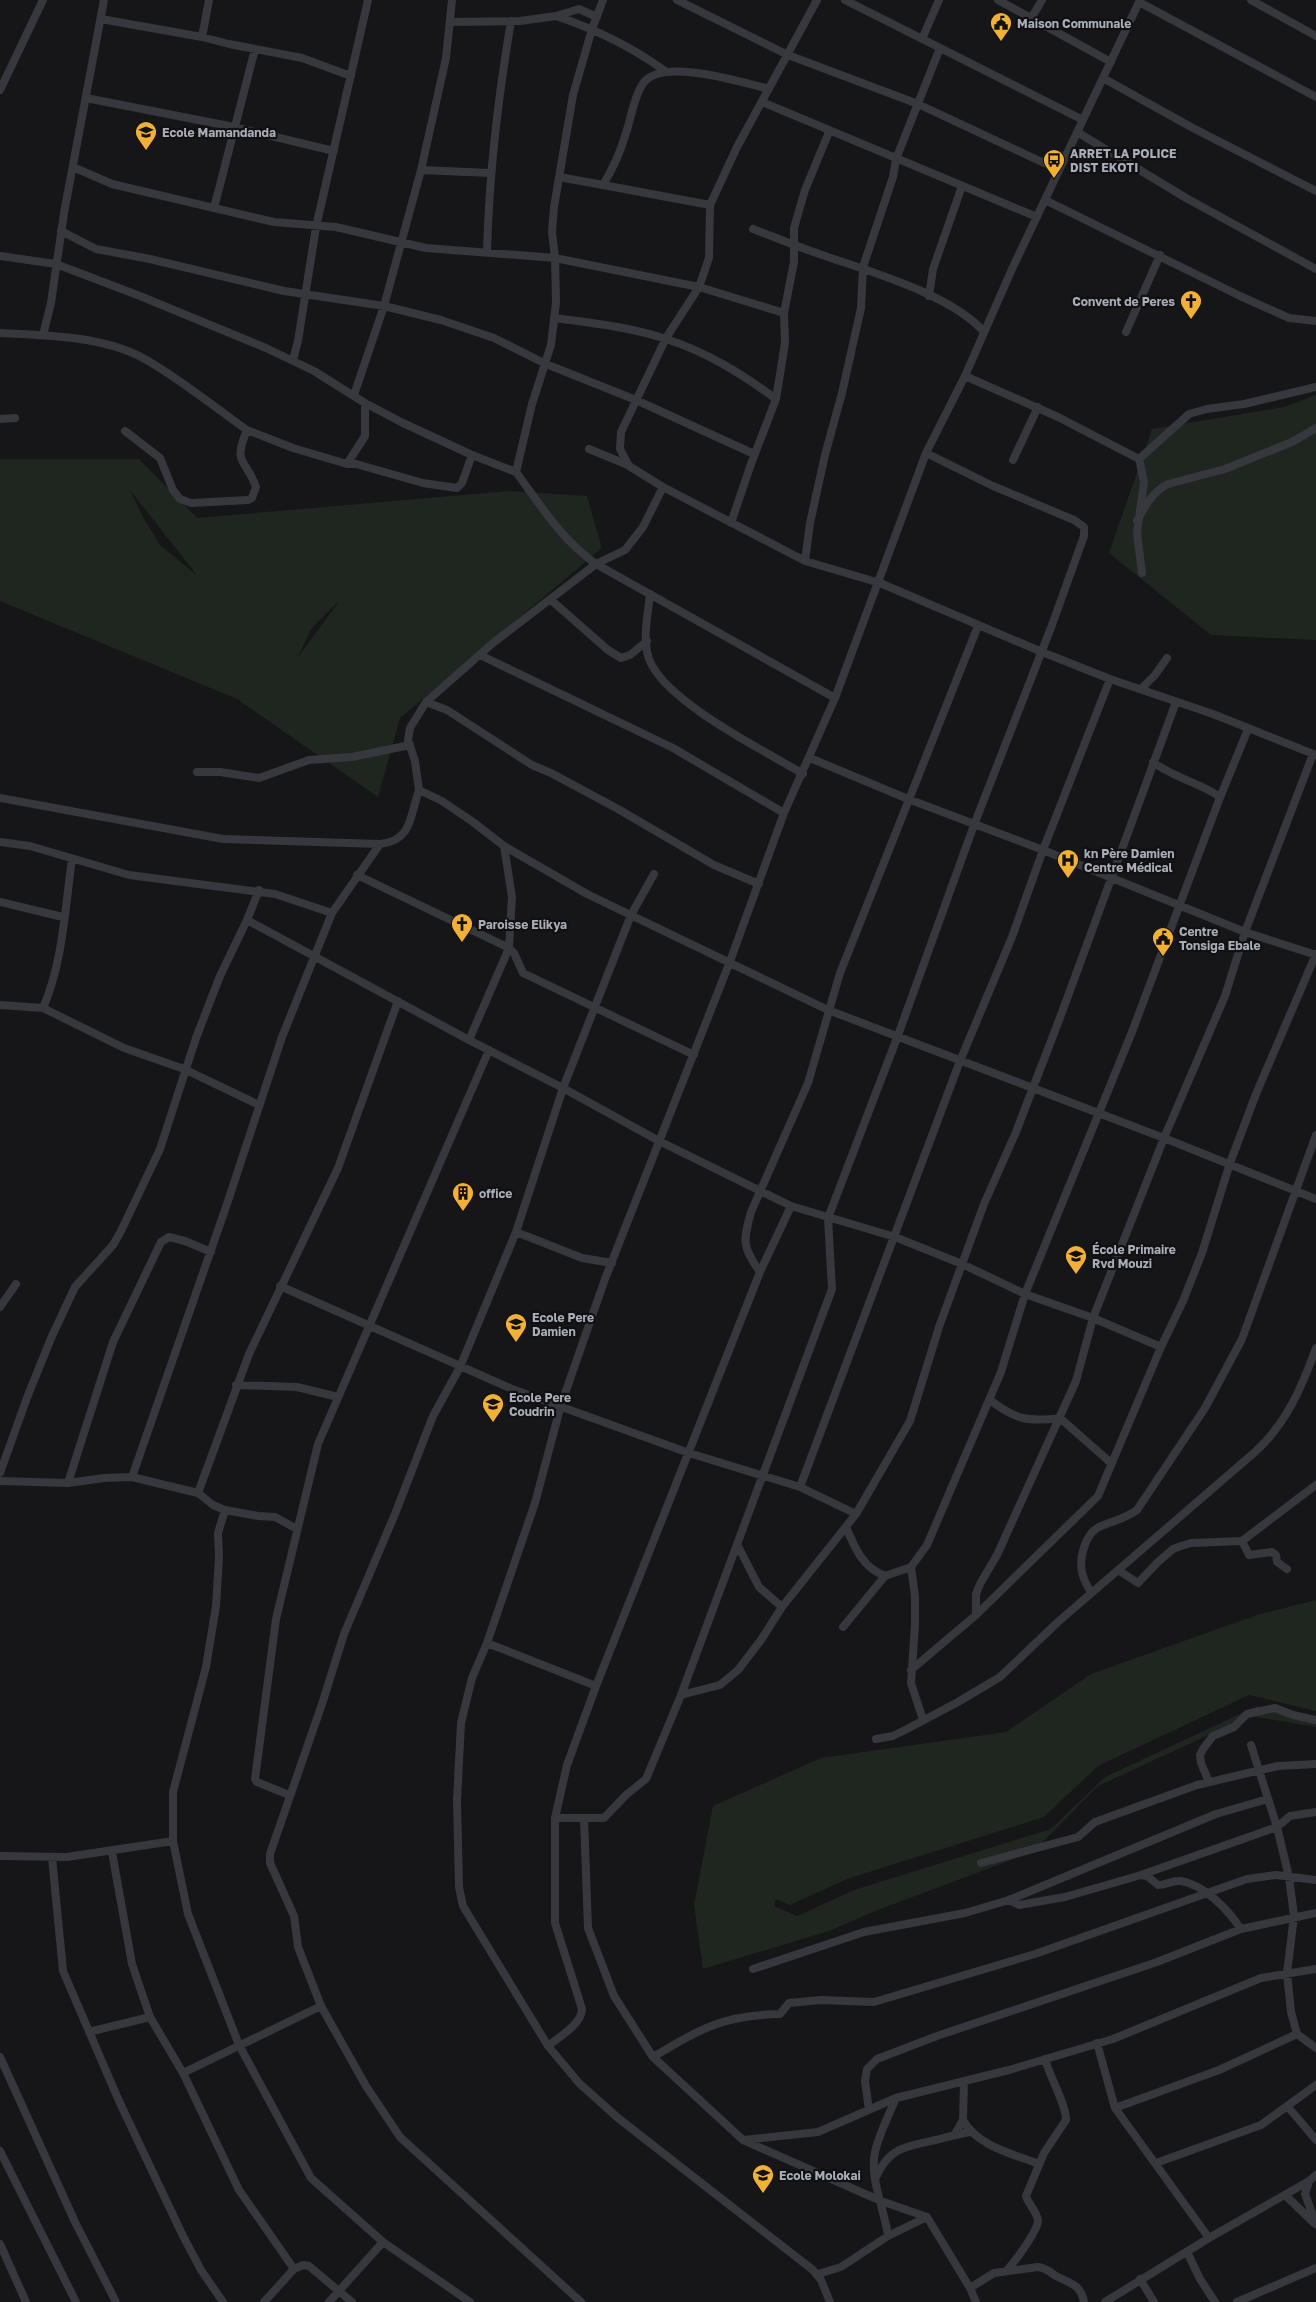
<svg xmlns="http://www.w3.org/2000/svg" width="1316" height="2302" viewBox="0 0 1316 2302" font-family="'Golos Text',sans-serif">
	<rect width="100%" height="100%" fill="#161618"/>
	<path fill="#1e261f" fill-rule="evenodd" d="M1316,395V640L1211,635L1109,553L1152,429L1284,407Z
		M0,459H139L197,518L510,491L587,496L602,548L400,718L378,797L237,699L0,601ZM130,490L196,574H195L160,545L143,517ZM340,600L298,657L311,629Z
		M1316,1600V1711L1249,1695L1098,1766L1044,1817L847,1879L790,1905L776,1899L774,1906L797,1916L854,1890L1051,1829L1105,1777L1257,1706L1316,1720V1727L1250,1716L1098,1786L1033,1852L875,1911L829,1931L703,1969L694,1905L713,1806L821,1758L1006,1732L1091,1674L1257,1615Z"/>
	<g fill="none" stroke-linecap="round" stroke-linejoin="round">
		<path stroke="#37383d" stroke-width="8" d="M677,0L788,55L918,104L1059,170
			M817,0L737,147L710,205L709,258L699,287L666,338L621,432L620,449L629,466L663,487L805,561L880,583L1042,652L1110,679L1213,714L1316,755
			M845,0L1083,120
			M998,0L1111,62
			M1251,0L1316,36
			M1139,2L1316,97
			M556,16C595,29 632,47 665,71
			M1032,17L1042,0
			M101,19L202,37L229,44L302,58L351,76
			M450,22L520,21L556,16L579,9L597,17
			M202,37L209,0
			M922,39L939,0
			M1103,78L1191,127L1316,191
			M0,90L43,0
			M86,98L234,127L334,151
			M762,102L1037,217
			M1077,132L1186,198L1316,269
			M73,167L112,184L274,222L336,227L426,248L555,258L699,287L784,313
			M421,170L490,173
			M559,177L603,185C612,170 620,153 625,136C631,120 633,99 642,85C659,56 741,82 769,89
			M603,185L710,205
			M1045,200L1240,296L1289,318L1316,321
			M214,208L255,49
			M753,229C777,238 801,248 825,256C871,272 952,295 984,332
			M61,231L96,249L150,259L284,291L384,306L441,320L494,338L546,364L636,400L754,454
			M487,252C489,174 498,98 511,21
			M0,256L56,264L140,296L266,348L314,371L365,403L403,423L472,455L516,472L532,404L551,345L556,302L555,258L552,232L554,207L573,95L592,29L603,0
			M929,296L933,269L962,186
			M554,318C591,323 631,327 666,339C707,352 742,374 776,399
			M1126,332L1160,255
			M0,333C44,335 103,336 143,358C179,378 213,406 247,430
			M43,335L51,303L64,213L104,0
			M293,360L298,341L316,227L368,0
			M965,376L1058,417L1139,459L1189,414L1207,409L1244,404L1316,387
			M354,395L384,306L421,170L446,58L452,0
			M0,419L15,418
			M125,431L160,458L173,490L180,499L191,503L248,500L252,498L256,487C246,458 232,465 247,430L293,448L347,464L365,436V403
			M589,449L628,465
			M1139,459L1144,482L1137,533L1142,573
			M1013,460L1038,407
			M347,464H356L423,483L457,488L462,483L472,455
			M516,472C541,506 561,539 596,564L835,698
			M663,487L643,527L625,550L596,564L493,643L426,702L410,728L408,740L415,761L419,790L442,801L473,822L504,846L587,894L828,1010L1164,1138L1316,1199
			M1137,521C1145,506 1152,492 1168,484L1225,469L1292,442L1316,428
			M731,523L751,464L776,399L785,343L784,313L794,262V228L805,190L829,132
			M805,561L810,523L825,455L842,393L861,308L863,267L893,177L896,159L940,48
			M650,594C648,614 642,639 649,659C665,702 764,750 803,774
			M551,600L608,650L621,658L630,655L647,641
			M480,655L673,748L784,813
			M1141,689L1155,675L1167,658
			M426,702L447,710L532,765L551,773L618,809L714,865L759,884
			M810,758L908,799L1043,850L1245,932L1316,955
			M1153,762C1173,778 1199,782 1220,797
			M197,772H220L259,778L309,760L352,757L410,745
			M0,798L223,839L380,844
			M0,842L30,846L129,875L275,894L332,913
			M357,875L509,948L514,953L523,973L694,1055
			M0,902L63,917
			M247,920L469,1040L563,1088L659,1141L791,1206L895,1237L962,1264L1025,1294L1093,1318L1161,1347
			M0,1005L43,1008L124,1048L184,1069L259,1105
			M43,1008C63,962 65,908 72,859
			M469,1040L509,948L512,897L504,846
			M516,1232L582,1258L612,1263
			M760,1272C742,1247 743,1241 751,1212L808,1083L840,973L978,626
			M280,1286L512,1389L689,1453L800,1487L856,1514
			M0,1307L16,1284
			M236,1385L297,1387L338,1397
			M990,1400C1016,1420 1028,1422 1060,1418L1111,1463
			M0,1473L28,1395L52,1336L75,1287L113,1245L121,1231L160,1149L196,1038L220,976L247,920L259,890
			M132,1477L227,1204L282,1037L332,913L380,844C412,841 410,816 419,790
			M0,1481L68,1483L104,1478L132,1477L198,1493L213,1505L225,1510L258,1516L275,1517L297,1529
			M68,1483L113,1342L161,1242L169,1237L185,1241L211,1252
			M800,1487L960,1061L1012,937L1043,850L1110,679
			M198,1493L249,1354L338,1168L398,1001
			M225,1510L218,1533L219,1557L216,1606L206,1667L173,1792V1841L188,1914L239,2045L311,2178L383,2242L470,2302
			M846,1527C855,1548 862,1567 885,1576
			M1242,1541L1249,1555L1272,1552L1276,1555L1277,1562L1287,1569
			M738,1546L759,1587L782,1607
			M911,1567L915,1596V1625L911,1683L923,1720
			M1118,1570L1138,1583L1158,1562L1173,1549L1181,1546L1191,1543L1242,1541L1316,1485
			M1091,1593C1088,1587 1083,1579 1082,1572C1079,1558 1085,1534 1099,1527C1112,1521 1125,1519 1137,1510L1205,1408L1242,1339L1316,1135
			M976,1615V1594L980,1584L997,1555L1076,1381L1093,1318L1164,1138L1225,996L1245,932L1313,754
			M843,1627L885,1576L911,1567L927,1545L1001,1372L1025,1294L1132,1032L1219,800L1248,729
			M487,1643L596,1686
			M911,1670L976,1615L1098,1496L1161,1347L1183,1301L1202,1253L1230,1163L1256,1094L1316,954
			M681,1695L720,1685L738,1670L761,1640L782,1607L856,1514L910,1421L939,1327L984,1204L1016,1132L1061,1015L1176,702
			M876,1739L893,1736L907,1729L958,1702L1000,1677L1059,1621L1255,1452C1286,1424 1302,1387 1316,1348
			M1251,1745L1277,1827L1289,1877L1294,1916L1287,1973L1291,2012L1297,2034L1316,2048
			M1209,1782L1201,1763L1200,1755L1203,1749L1213,1736L1234,1727L1247,1714L1275,1708L1293,1715L1316,1720
			M289,1795L257,1782L255,1779L276,1619L318,1444L489,1050
			M555,1818H604L626,1795L646,1779L681,1695L832,1289L828,1218L897,1038L974,825L1052,625L1084,536V527L1074,520L993,486L926,453
			M584,1818L588,1928L614,1996L653,2057L743,2140L881,2201L927,2217L970,2288L976,2302
			M112,1852L132,1964L150,2017L183,2073L239,2190L294,2269L303,2265L309,2266L352,2302
			M0,1856L67,1857L173,1841
			M52,1857L63,1971L119,2101L183,2236L201,2270L223,2302
			M981,1863L1078,1837L1095,1822L1197,1785L1278,1766L1316,1764
			M1141,1875L1277,1827L1290,1816L1316,1812
			M1009,1900L1019,1905L1065,1897L1141,1875L1147,1876L1158,1885C1166,1885 1172,1880 1181,1881C1205,1885 1228,1910 1241,1929
			M753,1969L864,1932L965,1913L1009,1900L1216,1814L1268,1799
			M89,2032L150,2017
			M1097,2043L1115,2108L1209,2238
			M548,2046C559,2037 582,2024 582,2009L555,1923V1818L567,1765L596,1686L760,1272L791,1206
			M0,2057L75,2222L116,2302
			M653,2057C700,2029 723,2015 780,2014L789,2003L821,2000L874,2002L1035,1954L1247,1879L1276,1875L1316,1880
			M183,2073L321,2006
			M1288,2107L1316,2140
			M1115,2108L1219,2070L1297,2034
			M869,2110L865,2081L867,2069L877,2059L937,2036L1157,1962L1241,1929L1316,1913
			M963,2120C977,2146 1013,2154 1039,2164
			M955,2134L963,2120L964,2081
			M744,2140L818,2132L896,2098L1009,2070L1113,2039L1261,1978L1316,1969
			M0,2151L76,2302
			M1156,2163L1261,2125L1316,2085
			M876,2177C889,2148 906,2146 936,2140C947,2137 958,2134 970,2132
			M1309,2181L1305,2194L1316,2224
			M1285,2195L1314,2223
			M888,2236C885,2211 869,2177 875,2152C879,2134 889,2115 896,2098
			M0,2244L26,2302
			M1187,2252L1200,2279L1215,2302
			M1006,2271C1014,2263 1037,2232 1038,2221C1038,2213 1028,2204 1026,2196L1044,2153L1066,2120C1067,2107 1049,2075 1045,2059
			M818,2274L841,2267L888,2236L927,2217
			M1140,2279L1154,2302
			M970,2288L994,2273L1038,2267C1046,2268 1050,2272 1056,2276C1070,2283 1081,2285 1084,2302
			M264,2302L294,2269
			M329,2302L383,2242
			M581,2302L400,2137L366,2086L321,2006L298,1947L294,1916L270,1863V1854L322,1704L344,1634L395,1514L433,1416L460,1367L516,1232L563,1088L631,915L654,874
			M830,2302L821,2280L813,2270L618,2118L579,2083L548,2046L463,1906L459,1887L457,1800L461,1723L472,1678L487,1643L535,1503L561,1405L605,1279L729,964L784,813L835,698L926,453L965,376L1012,269L1140,0
			M1105,2302L1209,2238L1309,2181L1316,2175
			M1237,2302L1316,2268"/>
	</g>
	<defs>
		<g id="civic-pin" transform="scale(1.125)"><path d="M0 17L-7.5 6A9.5 9.5 0 1 1 7.5 6Z" fill="#f2b134" stroke="#111113"/><path d="M-.6-6.5H3V-4.5H.6V-3L4-1V1h2V6H-6V1h2V-1L-.6-3ZM-1.2 2.5V6h2.4V2.5Z" fill="#111"/></g>
		<g id="school-pin" transform="scale(1.125)"><path d="M0 17L-7.5 6A9.5 9.5 0 1 1 7.5 6Z" fill="#f2b134" stroke="#111113"/><path d="M0-5L7-2L0 1L-7-2ZM-4 1L0 2.5L4 1V4Q0 6-4 4Z" fill="#111"/></g>
		<g id="bus-pin" transform="scale(1.125)"><path d="M0 17L-7.5 6A9.5 9.5 0 1 1 7.5 6Z" fill="#f2b134" stroke="#111113"/><path d="M-5-6H5V4H4V6H2V4H-2V6H-4V4H-5ZM-3.5-4V0h7V-4ZM-3.5 1.2v1.5H-2V1.2ZM2 1.2v1.5H3.5V1.2Z" fill="#111"/></g>
		<g id="church-pin" transform="scale(1.125)"><path d="M0 17L-7.5 6A9.5 9.5 0 1 1 7.5 6Z" fill="#f2b134" stroke="#111113"/><path d="M-1.2-6h2.4v3.5h3.3v2.4h-3.3V6h-2.4V-.1h-3.3v-2.4h3.3Z" fill="#111"/></g>
		<g id="hospital-pin" transform="scale(1.125)"><path d="M0 17L-7.5 6A9.5 9.5 0 1 1 7.5 6Z" fill="#f2b134" stroke="#111113"/><path d="M-5-5h3v3.5h4V-5h3V5h-3V1.5h-4V5h-3Z" fill="#111"/></g>
		<g id="building-pin" transform="scale(1.125)"><path d="M0 17L-7.5 6A9.5 9.5 0 1 1 7.5 6Z" fill="#f2b134" stroke="#111113"/><path d="M-4-6H4V6H1V3H-1V6H-4ZM-2.5-4.3h1.7v1.8h-1.7ZM.8-4.3h1.7v1.8H.8ZM-2.5-1h1.7V.8h-1.7ZM.8-1h1.7V.8H.8Z" fill="#111"/></g>
	</defs>
	<g fill-rule="evenodd">
		<use href="#civic-pin" x="1001" y="23"/>
		<use href="#school-pin" x="146" y="132"/>
		<use href="#bus-pin" x="1054" y="160"/>
		<use href="#church-pin" x="1191" y="301"/>
		<use href="#hospital-pin" x="1068" y="860"/>
		<use href="#church-pin" x="462" y="924"/>
		<use href="#civic-pin" x="1163" y="938"/>
		<use href="#building-pin" x="463" y="1193"/>
		<use href="#school-pin" x="1076" y="1256"/>
		<use href="#school-pin" x="516" y="1324"/>
		<use href="#school-pin" x="493" y="1404"/>
		<use href="#school-pin" x="763" y="2175"/>
	</g>
	<g text-anchor="middle" dominant-baseline="central" stroke-width="4.5" stroke-linejoin="round" paint-order="stroke">
		<g font-size="12" font-weight="bold" fill="#a8adb8" stroke="#111113" text-anchor="start">
			<text x="1017" y="23">Maison Communale</text>
			<text x="162" y="132">Ecole Mamandanda</text>
			<text x="1070" y="153">ARRET LA POLICE<tspan x="1070" dy="14">DIST EKOTI</tspan></text>
			<text x="1175" y="301" text-anchor="end">Convent de Peres</text>
			<text x="1084" y="853">kn Père Damien<tspan x="1084" dy="14">Centre Médical</tspan></text>
			<text x="478" y="924">Paroisse Elikya</text>
			<text x="1179" y="931">Centre<tspan x="1179" dy="14">Tonsiga Ebale</tspan></text>
			<text x="479" y="1193">office</text>
			<text x="1092" y="1249">École Primaire<tspan x="1092" dy="14">Rvd Mouzi</tspan></text>
			<text x="532" y="1317">Ecole Pere<tspan x="532" dy="14">Damien</tspan></text>
			<text x="509" y="1397">Ecole Pere<tspan x="509" dy="14">Coudrin</tspan></text>
			<text x="779" y="2175">Ecole Molokai</text>
		</g>
	</g>
</svg>
